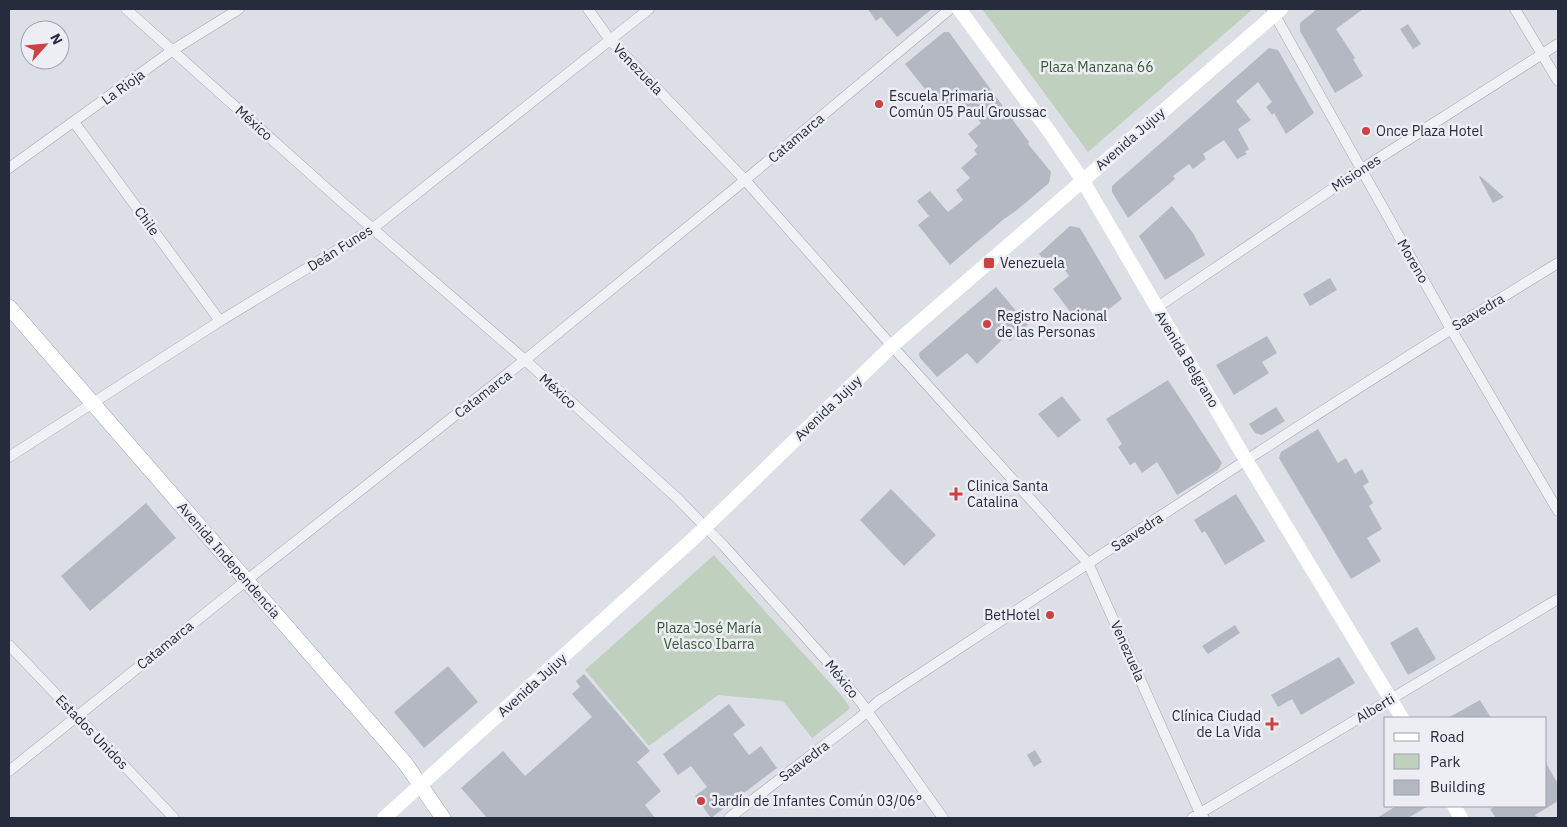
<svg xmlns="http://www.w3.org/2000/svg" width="1567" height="827" viewBox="0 0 1567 827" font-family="'IBM Plex Sans',sans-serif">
	<rect width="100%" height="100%" fill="#dddfe7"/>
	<path fill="#c0d0be" d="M982,9H1253L1088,152Z
		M714,555L841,695L850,708L846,712L812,738L783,701L718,695L649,746L585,670Z"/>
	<path fill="#b4b8c3" d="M868,9H932L897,37L881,17L876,21Z
		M1317,9H1363L1336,29L1355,58L1353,59L1363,76L1335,93L1300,31V23Z
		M1408,24L1421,44L1413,49L1400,29Z
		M944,32H949L1029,142L1028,144L1051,172L1049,183L1017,210L1004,219L950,265L918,225L929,216L917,201L930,191L948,212L963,200L956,190L970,178L961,168L977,154L974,150L978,146L968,134L981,123L969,109L965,111L957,101L944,113L905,64Z
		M1269,48L1278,50L1314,113L1286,134L1274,113L1272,115L1266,107L1272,102L1258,82L1236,101L1251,120L1238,129L1249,149L1245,152L1247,154L1237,159L1224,140L1203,154L1206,159L1193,169L1189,164L1173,176L1175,179L1128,218L1112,192V186Z
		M1480,176L1504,197L1493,203L1479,177Z
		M1172,206L1193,233L1205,255L1165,280L1139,236Z
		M1070,226L1080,228L1122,299L1095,320L1085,308L1075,318L1053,289L1069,276L1058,260L1050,267L1039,254Z
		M1330,278L1337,290L1310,306L1303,294Z
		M996,287L1028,325L1010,341L1006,336L977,364L967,353L937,377L920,358L919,353Z
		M1267,336L1277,353L1262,362L1269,373L1234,395L1216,365Z
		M1168,380L1222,463L1218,470L1177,495L1157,462L1142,473L1135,462L1130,465L1118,447L1122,444L1106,419Z
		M1062,396L1081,420L1058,438L1038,414Z
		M1276,407L1285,421L1262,435L1255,433L1249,424Z
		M1318,429L1338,463L1346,458L1355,474L1362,469L1369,482L1363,486L1373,503L1369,506L1382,529L1367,538L1381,561L1351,579L1279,458L1281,452Z
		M891,489L936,535L904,566L860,520Z
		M1236,494L1265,541L1225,565L1205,531L1202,533L1194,520Z
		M146,503L176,538L90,611L61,576Z
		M1235,625L1240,633L1208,654L1202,646Z
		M1417,627L1436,659L1408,675L1390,643Z
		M1339,657L1355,683L1301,715L1292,699L1278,707L1271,695Z
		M448,666L478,702L424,748L394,712Z
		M584,674L650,751L637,762L661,791L645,805L655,818H487L461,788L503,751L525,776L592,717L572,694L580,687L576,681Z
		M1480,700L1491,718H1448Z
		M729,704L745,725L733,734L749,755L761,746L777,768L711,818L695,796L707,787L691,766L678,775L663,754Z
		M1035,750L1042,762L1034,767L1027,755Z
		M1546,763L1558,784V801L1535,815L1538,818H1496L1490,809L1496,806H1546Z
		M1396,806H1428L1408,818H1377Z"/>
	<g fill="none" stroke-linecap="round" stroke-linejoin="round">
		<g stroke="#a3a6b1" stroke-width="11">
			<path id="street" d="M126,9L343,203L525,360L678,499L724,546L826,660L860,701L943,818
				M588,9L610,40L745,180L892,346L1088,563L1200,813L1204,818
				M1515,9L1558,81
				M1272,10L1451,329L1558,511
				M74,122L220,321
				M9,168L173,50L239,9
				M1156,308L1362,169L1558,44
				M9,457L220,321L372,229L649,9
				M9,645L174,818
				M9,771L247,580L525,360L745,180L950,9
				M729,818L857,720L879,701C1104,553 1328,404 1558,263
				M1192,818L1558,599"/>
		</g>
		<g stroke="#9ca2b2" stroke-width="16">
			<path id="primary" d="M9,307L405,763L443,818"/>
		</g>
		<use href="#street" stroke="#eff1f5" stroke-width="10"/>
		<path stroke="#fff" stroke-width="14" d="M959,9L1051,134L1083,181L1246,460L1402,718
			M1454,806L1461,818
			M384,818L693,539L892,346L1281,9"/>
		<use href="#primary" stroke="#fff" stroke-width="15"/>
	</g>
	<g fill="#cc4243" stroke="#eceef4" stroke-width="2">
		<circle cx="879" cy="104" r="5"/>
		<circle cx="1366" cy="131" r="5"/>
		<rect x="983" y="257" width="12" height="12" rx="2.5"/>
		<circle cx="987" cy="324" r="5"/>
		<path d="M953.5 486.5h5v5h5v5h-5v5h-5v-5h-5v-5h5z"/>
		<circle cx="1050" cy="615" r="5"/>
		<path d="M1269.5 716.5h5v5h5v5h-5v5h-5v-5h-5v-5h5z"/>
		<circle cx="701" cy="801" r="5"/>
	</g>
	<g text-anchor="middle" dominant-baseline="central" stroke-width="5" stroke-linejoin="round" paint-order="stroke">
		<g font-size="14" fill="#365834" stroke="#eceef4">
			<text x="1097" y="67">Plaza Manzana 66</text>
			<text x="709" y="628">Plaza José María<tspan x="709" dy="16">Velasco Ibarra</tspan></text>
		</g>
		<g font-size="14" fill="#272c3d" stroke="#eceef4">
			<text transform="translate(638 69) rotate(46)">Venezuela</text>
			<text transform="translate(123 87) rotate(-36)">La Rioja</text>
			<text transform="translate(254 123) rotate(42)">México</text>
			<text transform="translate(796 138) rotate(-40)">Catamarca</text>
			<text transform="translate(1130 139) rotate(-41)">Avenida Jujuy</text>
			<text transform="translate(1356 173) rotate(-33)">Misiones</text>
			<text transform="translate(147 221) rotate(54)">Chile</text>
			<text transform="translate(340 248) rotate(-32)">Deán Funes</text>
			<text transform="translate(1413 261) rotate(60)">Moreno</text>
			<text transform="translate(1478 312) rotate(-31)">Saavedra</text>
			<text transform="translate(1187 359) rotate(59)">Avenida Belgrano</text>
			<text transform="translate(558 391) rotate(42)">México</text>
			<text transform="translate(483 394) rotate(-38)">Catamarca</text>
			<text transform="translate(828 408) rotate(-44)">Avenida Jujuy</text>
			<text transform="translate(1137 532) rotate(-33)">Saavedra</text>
			<text transform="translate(229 560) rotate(49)">Avenida Independencia</text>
			<text transform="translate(165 645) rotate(-39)">Catamarca</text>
			<text transform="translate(1128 651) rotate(66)">Venezuela</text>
			<text transform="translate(842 679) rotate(51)">México</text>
			<text transform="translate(532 685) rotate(-42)">Avenida Jujuy</text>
			<text transform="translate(1375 708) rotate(-31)">Alberti</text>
			<text transform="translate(92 732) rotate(46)">Estados Unidos</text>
			<text transform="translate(804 761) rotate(-37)">Saavedra</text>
		</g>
		<g font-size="14" fill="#272c3d" stroke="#eceef4" text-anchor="start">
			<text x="889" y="96">Escuela Primaria<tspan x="889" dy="16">Común 05 Paul Groussac</tspan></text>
			<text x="1376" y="131">Once Plaza Hotel</text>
			<text x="1000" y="263">Venezuela</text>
			<text x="997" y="316">Registro Nacional<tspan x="997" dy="16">de las Personas</tspan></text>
			<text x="967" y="486">Clinica Santa<tspan x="967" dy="16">Catalina</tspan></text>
			<text x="1040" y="615" text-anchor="end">BetHotel</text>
			<text x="1261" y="716" text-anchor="end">Clínica Ciudad<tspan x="1261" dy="16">de La Vida</tspan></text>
			<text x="711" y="801">Jardín de Infantes Común 03/06°</text>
		</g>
	</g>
	<rect width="1567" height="827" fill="none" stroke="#272c3d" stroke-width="20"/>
	<rect x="1384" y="717" width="162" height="90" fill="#eceef4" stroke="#9da0ab"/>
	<rect x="1394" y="733" width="25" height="8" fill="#ffffff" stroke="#9da0ab"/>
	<text x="1430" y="742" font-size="15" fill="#272c3d">Road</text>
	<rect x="1394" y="754" width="25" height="15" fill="#c0d0be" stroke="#9da0ab"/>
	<text x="1430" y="767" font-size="15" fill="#272c3d">Park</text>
	<rect x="1394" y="780" width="25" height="15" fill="#b4b8c3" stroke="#9da0ab"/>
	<text x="1430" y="792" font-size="15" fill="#272c3d">Building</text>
	<g transform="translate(45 45) rotate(63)"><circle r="24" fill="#eceef4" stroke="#9da0ab"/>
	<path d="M0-4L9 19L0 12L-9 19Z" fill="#cc4243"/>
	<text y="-8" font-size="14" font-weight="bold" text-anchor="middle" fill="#272c3d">N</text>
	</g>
</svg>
